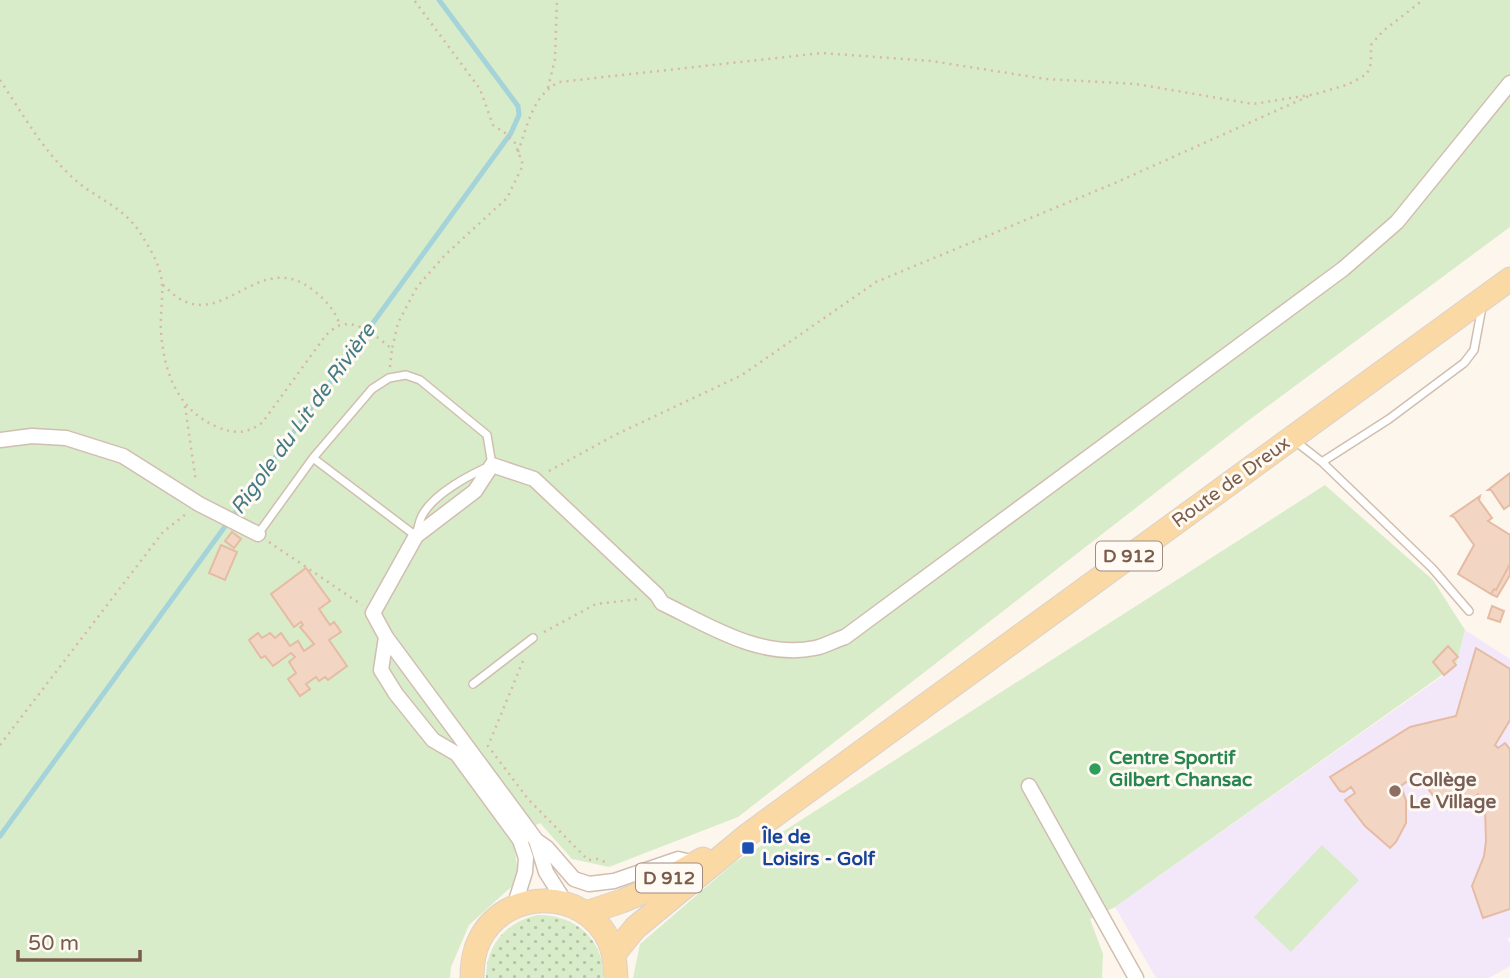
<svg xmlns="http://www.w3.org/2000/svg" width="1510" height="978" viewBox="0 0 1510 978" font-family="'Varela Round',sans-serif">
	<defs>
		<pattern id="grass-dots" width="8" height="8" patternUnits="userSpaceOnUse" patternTransform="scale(1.75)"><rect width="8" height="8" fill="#d8ecc9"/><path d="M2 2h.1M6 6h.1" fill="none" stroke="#b4c2a5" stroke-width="1.8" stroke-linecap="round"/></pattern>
	</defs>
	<rect width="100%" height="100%" fill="#fdf6ec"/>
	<path fill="#f3e8fa" d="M1465,630L1510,659V937L1507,939L1510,943V966L1489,978H1156L1115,907L1444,675L1456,665Z"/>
	<path fill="url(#grass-dots)" d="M537,915C574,914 605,939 603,978H486C486,945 505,923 537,915Z"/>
	<path fill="#d8ecc9" d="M0,0H1510V227L1249,420L738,817L609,867L572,859L540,823L513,837L519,880L469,925L451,967L450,978H0Z
		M1325,485L1433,580L1465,630L1456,665L1115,907L1090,919L1103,954L1102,978H633L640,944L734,863Z
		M1322,845L1359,880L1291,952L1254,917Z"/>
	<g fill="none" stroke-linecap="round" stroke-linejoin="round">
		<path stroke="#a5d3da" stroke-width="5" d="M0,836L511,133L519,115L518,106L439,0"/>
	</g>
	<path fill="#f3d5c3" stroke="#e6bba3" stroke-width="2" d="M1510,473V505L1504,509L1491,490H1488Z
		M1480,496L1479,500L1492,518L1488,521L1510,535V564L1496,590L1494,589L1491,594L1458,574L1474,545L1454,517L1451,516Z
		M232,532L241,539L234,548L225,541Z
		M221,545L237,552L225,580L209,573Z
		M1510,564V575L1497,597L1491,594L1494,589L1496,590Z
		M306,568L330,601L319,609L330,625L334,622L341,632L329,640L347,666L328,680L325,677L319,681L316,677L306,684L310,689L300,696L288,679L296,673L289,662L295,657L291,653L273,666L265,656L261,658L249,640L258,633L262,638L270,633L275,638L281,633L290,646L298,641L304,651L314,644L300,627L303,625L301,622L294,627L271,594Z
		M1492,606L1504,611L1500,622L1488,618Z
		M1448,646L1458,657L1453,661L1456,665L1444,675L1433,662Z
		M1476,648L1510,669V720L1495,745L1498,748L1505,743L1510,749V909L1483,918L1472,886L1484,856L1486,841L1485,808L1482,799L1478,794L1470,803L1462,807L1446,806L1439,803L1429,790L1427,773L1415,776L1401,786L1406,801V823L1396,842L1390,848L1365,826L1345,800L1355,793L1351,787L1344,792L1340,791L1330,777L1410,727L1456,716Z"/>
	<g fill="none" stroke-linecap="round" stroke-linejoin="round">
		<g stroke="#d1beb0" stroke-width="10">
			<path id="service" d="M1295,441L1322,462L1389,419L1464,363L1474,350L1482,307
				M1322,462L1432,568L1469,611
				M258,534L313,458L372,389L389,378L406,375L420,380L487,435L492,465C471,474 435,493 423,514C419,520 418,529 416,536L313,458
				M473,684L533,638"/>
		</g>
		<g stroke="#d1beb0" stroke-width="17">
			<path id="minor" d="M0,440L32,436L66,438L123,456L199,504L258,534
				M386,637L381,670L396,694L433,740L457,754L520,840L526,858L525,872L514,907
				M1029,786L1136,978
				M537,841L547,848L574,879L589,884L614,881L678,859L695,863
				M565,902L546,872L536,840L386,637L373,613L416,536L475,491L492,465L534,479L657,595L662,603C710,626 760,659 815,648C825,646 835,640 845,637L1343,269L1397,222L1510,83"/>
		</g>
		<g stroke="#dad1cd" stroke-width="25">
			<path id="primary" d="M586,913L622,901L648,890L703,859
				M614,954L635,928L749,834L1510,279
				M472,978C472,965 473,953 479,941C504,888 584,887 609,941C615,953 615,965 616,978"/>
		</g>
		<path stroke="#d9b8a5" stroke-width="2.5" stroke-dasharray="2 5" stroke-linecap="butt" d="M0,80C22,113 44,152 73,178C96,199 121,205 139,231C149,247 161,265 162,284C163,300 160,316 161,332C164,373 178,410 217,427C235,434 246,434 262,423L326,335C330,332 336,326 341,325C360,320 379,339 392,349L398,323L417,287L445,255L507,198L523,165L515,143L505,133L493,125L480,89L414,0
			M548,88L555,59L557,0
			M518,152C528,125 532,96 559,82L822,53L931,61L1046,79L1136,84L1253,104L1316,94L1349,84L1367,74L1371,63V45L1383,31L1423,0
			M163,285C169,290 176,298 184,301C228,322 263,249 314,291C326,300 335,311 340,325
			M390,367L392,349
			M185,406L196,482
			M549,471L615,435L742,375L876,282L1115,183L1309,96
			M269,542L362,605
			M544,632L596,604L639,599
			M523,661L488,746L528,799L588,860L597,859L608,863
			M0,745L163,532L186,514"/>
		<use href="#service" stroke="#fff" stroke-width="7"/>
		<use href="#minor" stroke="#fff" stroke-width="14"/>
		<use href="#primary" stroke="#fbd9a5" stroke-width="23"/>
	</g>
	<circle fill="#2e9e5b" stroke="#fffaf3" stroke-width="2.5" cx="1095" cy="769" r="7"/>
	<circle fill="#8d6e63" stroke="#fffaf3" stroke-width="2.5" cx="1395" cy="791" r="7"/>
	<rect fill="#1a4fb4" stroke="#fffaf3" stroke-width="2.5" x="741" y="841" width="14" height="14" rx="3.5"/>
	<g text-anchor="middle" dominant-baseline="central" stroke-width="6" stroke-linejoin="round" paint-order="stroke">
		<g fill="#fffaf3" stroke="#a28b7f" stroke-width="2">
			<rect x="1096" y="541.5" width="66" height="29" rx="5"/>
			<rect x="636" y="863.5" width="66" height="29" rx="5"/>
		</g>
		<g font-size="18" font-weight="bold" fill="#7a5c4d">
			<text x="1129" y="556">D 912</text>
			<text x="669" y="878">D 912</text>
		</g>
		<g font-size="19" fill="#7a5c4d" stroke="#fffaf3">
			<text transform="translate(1231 482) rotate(-36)">Route de Dreux</text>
		</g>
		<g font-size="19" font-weight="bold" fill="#27864d" stroke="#fffaf3" text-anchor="start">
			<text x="1109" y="758">Centre Sportif<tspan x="1109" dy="22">Gilbert Chansac</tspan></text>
		</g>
		<g font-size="19" font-weight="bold" fill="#785e54" stroke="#fffaf3" text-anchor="start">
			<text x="1409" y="780">Collège<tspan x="1409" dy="22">Le Village</tspan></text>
		</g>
		<g font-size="19" font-weight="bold" fill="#164399" stroke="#fffaf3" text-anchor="start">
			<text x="762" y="837">Île de<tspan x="762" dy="22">Loisirs - Golf</tspan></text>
		</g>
		<g font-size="21" font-style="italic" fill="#437c86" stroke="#fffaf3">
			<text transform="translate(303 419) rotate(-54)">Rigole du Lit de Rivière</text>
		</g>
	</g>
	<path d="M18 950v10h122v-10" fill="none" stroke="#7a5c4d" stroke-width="3.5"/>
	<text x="28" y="950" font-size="21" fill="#7a5c4d" stroke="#fffaf3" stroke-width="5" paint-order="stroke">50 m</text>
</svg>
